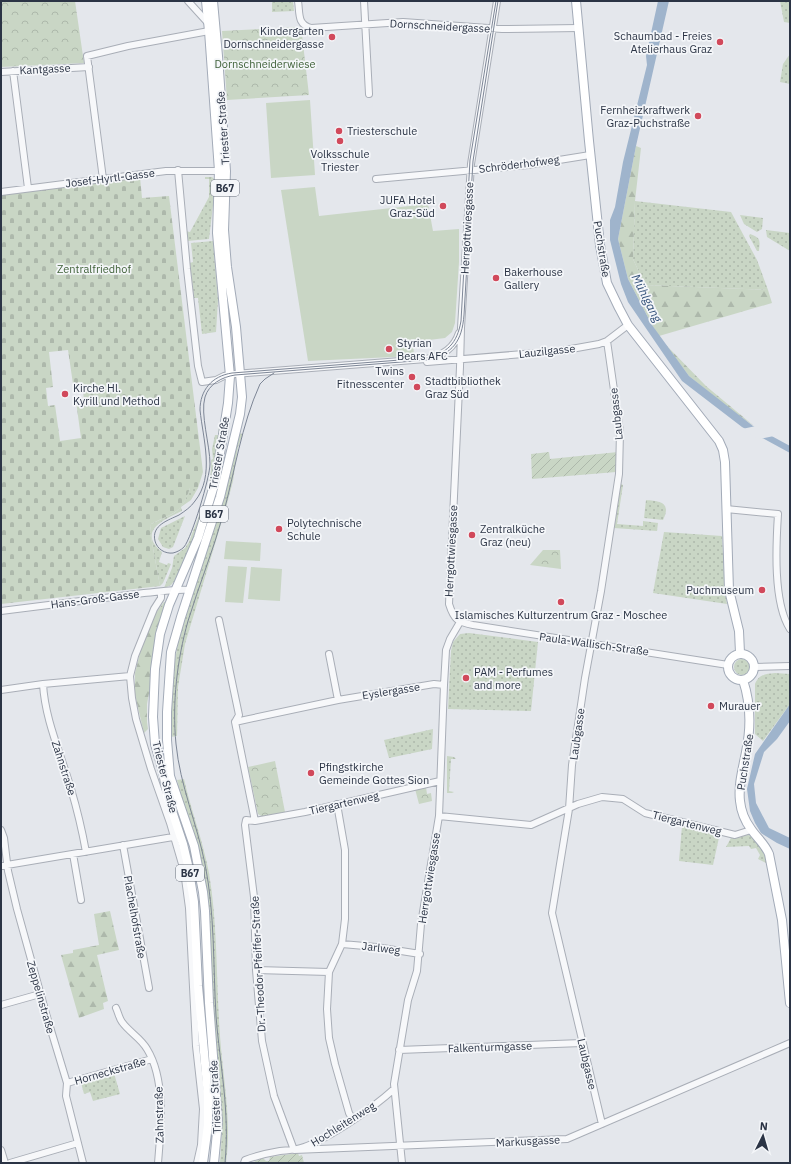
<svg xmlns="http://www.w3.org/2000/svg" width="791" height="1164" viewBox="0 0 791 1164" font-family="'IBM Plex Sans',sans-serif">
	<defs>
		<pattern id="grass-dots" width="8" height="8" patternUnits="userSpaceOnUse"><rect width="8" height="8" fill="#c9d6c5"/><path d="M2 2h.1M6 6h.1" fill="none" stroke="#adb8ab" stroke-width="1.8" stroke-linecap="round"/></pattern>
		<pattern id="forest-firs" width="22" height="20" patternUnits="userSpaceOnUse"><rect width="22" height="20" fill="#c9d6c5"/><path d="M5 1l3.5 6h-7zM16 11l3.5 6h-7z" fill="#adb8ab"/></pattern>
		<pattern id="cemetery-stones" width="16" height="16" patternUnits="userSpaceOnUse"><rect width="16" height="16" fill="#c9d6c5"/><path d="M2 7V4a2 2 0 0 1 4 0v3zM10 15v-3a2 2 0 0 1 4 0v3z" fill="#adb8ab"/></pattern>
		<pattern id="park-crowns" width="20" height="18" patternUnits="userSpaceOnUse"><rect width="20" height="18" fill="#c9d6c5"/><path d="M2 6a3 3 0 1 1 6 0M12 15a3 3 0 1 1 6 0" fill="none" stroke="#adb8ab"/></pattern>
		<pattern id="garden-furrows" width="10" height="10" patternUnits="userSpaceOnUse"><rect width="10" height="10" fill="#c9d6c5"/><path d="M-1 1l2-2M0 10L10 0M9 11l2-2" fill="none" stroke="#adb8ab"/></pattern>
	</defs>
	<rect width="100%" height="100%" fill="#e4e7ec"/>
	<path fill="url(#grass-dots)" d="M272,1H293L294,11L272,12Z
		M780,1H790V23L784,22Z
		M790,54V84L780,82L783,64Z
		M205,177H212L214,179V197L209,239L187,241L185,231L190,232L209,197V179H205Z
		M635,201L731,212L757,260L768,290L645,285L633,259Z
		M740,215L763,218L762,229L757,232L744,224Z
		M766,230L790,233V251L767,237Z
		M750,234C761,238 760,240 759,251H757L749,236Z
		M213,241L218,300L216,332L202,334L198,298H194L190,263L193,262L191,243Z
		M219,425H221C217,456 212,489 202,519C195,539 185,559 177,578L171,585L164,588L172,568L174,556L185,548L189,542C198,517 213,487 211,460L213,459L212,449L215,435H218Z
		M238,433L243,434L238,447L233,481L227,504L185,644L178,687L177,736L170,737C169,695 173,662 183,622Z
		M621,484L623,485L617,524L643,526V521L658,523L657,531L614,528Z
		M190,488H198L191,500L181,507L182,511C165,519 136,531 162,552L159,562L167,565L168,563L171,564L163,583L160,586L150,532L151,524C174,513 181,514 190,488Z
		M646,500C659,501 672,502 663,520L644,518Z
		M185,516L173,547L169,549L163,547L158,539L161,528Z
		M664,532L722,536L725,593L727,604L653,593Z
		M469,633L538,642L531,711L448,709L451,651L453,642L460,634Z
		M734 667a8 8 0 1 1 16 0a8 8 0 1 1-16 0Z
		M775,673L790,674V704L763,741L755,734V684C759,674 766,674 775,673Z
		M433,729L432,749L389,758L384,740Z
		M447,756L454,757L456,759H451L449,791L454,792L452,793H447Z
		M184,779C191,810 203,841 209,873C218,926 216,982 220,1036C223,1078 232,1121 226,1163H220L222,1132L220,1087L193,838L177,780Z
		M682,826L720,833L713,865L679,861Z
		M749,835C759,840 765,851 767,862L766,863L758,859L760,855L756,848L751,849L749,846L726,847L732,836Z
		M114,1073L120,1094L93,1101L90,1092L84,1094L81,1083Z"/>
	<path fill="url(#forest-firs)" d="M636,146L641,148L635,201L633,259L645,285L768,290L772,303L659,336L652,325L628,279L618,239Z
		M665,344L706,386L754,426L731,410L689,376Z
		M164,602H166L147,704V722L148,729L144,733L135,695V673L142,645L153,617Z
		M110,911L119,950L97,955L108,1001L103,1003L104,1009L79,1018L61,955L73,953V950L99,945L94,914Z"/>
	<path fill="url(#cemetery-stones)" fill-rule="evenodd" d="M140,177L142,198L169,196L203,472L198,488H190C181,515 174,512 151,524L150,532L160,586L1,604V195ZM68,350L73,384L82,383L84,400L76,401L81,438L60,441L55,405L48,406L46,388L53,387L49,352Z"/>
	<path fill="url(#park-crowns)" d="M1,1H75L84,63L1,67Z
		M297,27L302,35L309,95L227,100L222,31Z
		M543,550H560L561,569L530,565Z
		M275,761L285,812L263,817L258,814L248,767Z
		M426,787L427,794L431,793L432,801L419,804L415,789Z"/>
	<path fill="url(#garden-furrows)" d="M549,452L550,459L618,452L616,472L532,479L531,454Z
		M298,1153L299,1156L302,1155L304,1163H251L263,1158L266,1161H269L270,1157Z"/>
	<path fill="#c9d6c5" d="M310,100L315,175L271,178L266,103Z
		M315,187L319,216L428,204L433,231L459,229V262L455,323L452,332L445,338L413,342L414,356L308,361L281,190Z
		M226,541L261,543L260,561L224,559Z
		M228,566L247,567L243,603L225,602Z
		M251,567L282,569L280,601L248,599Z"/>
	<path fill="#9fb4cc" d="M658,1H669L636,146L618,239L628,279L652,325L689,376L753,426L790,446V453L742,427L682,381L628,302L621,284L610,240V220L615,207L623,162L647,65L646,56Z
		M790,704V721L777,739L764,752L754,784L756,803L769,828L790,838V849L777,843L761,833L755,823L750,811L747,789L755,754Z"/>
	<path fill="#e4e7ec" d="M756,426L761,429L774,436L759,439L742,429Z"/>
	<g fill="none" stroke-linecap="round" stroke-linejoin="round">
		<g stroke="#a9aeb7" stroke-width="8">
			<path id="minor" d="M188,1L208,23
				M298,1C300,14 297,24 311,28L403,22L502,29L579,28
				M364,1L369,94
				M497,1L471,164L461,328L460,367L449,604C454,620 458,622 473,625L728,665
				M13,71L28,188
				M1,72L89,67
				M178,170L187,269L198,366L202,382L216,380L224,376L235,374L426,359C442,356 454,349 459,333
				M103,179L87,56L128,46L209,31
				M376,179L528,165L590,155
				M1,192L166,171H219
				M427,362L560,351L599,344L607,341L628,325
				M726,509L778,514C776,545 773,603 790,629
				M161,592V598L154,609L135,656L130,676L132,698L136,719L151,769L170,823L184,871L189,908L196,1046L203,1109L201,1145L197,1163
				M1,611L144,593C159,592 174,589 189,590
				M219,620L239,715L235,722L255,821
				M329,654L338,700
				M755,667L790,666
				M43,684C45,720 61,754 71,789C77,809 82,830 86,852
				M1,690L43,684L130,676
				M235,722L338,700L434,684L444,685
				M440,781L305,812L255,821L246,820L245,825L254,897L256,970L262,1041L274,1096L294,1150L567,1139L790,1043
				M337,804L345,850V919L342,944L329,972L327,1009L329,1038L335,1064L349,1113L353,1120
				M439,816L531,825L578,804L602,797L623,799L645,813L735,835L751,830
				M1,830L4,838L8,871L17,909L47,1017L67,1083L66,1096L83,1163
				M123,845L149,988
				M73,854L81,900
				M1,866L173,837
				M342,944L376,947L420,954
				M256,970L329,972
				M1,1005L40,994
				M116,1008C118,1012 119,1018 122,1022C129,1032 141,1038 147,1049C166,1080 161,1128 158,1163
				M399,1050L582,1043
				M67,1083L152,1059
				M602,1124L552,913L569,809L572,765L585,678L601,591L619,474L620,432L607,341
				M1,1150L5,1163
				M10,1163L78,1143
				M244,1163L245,1160C256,1156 268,1153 280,1151C289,1150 296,1150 304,1147C330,1138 373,1108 394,1089
				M402,1163L394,1084L408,1000L417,971L421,924L439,816L444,685L446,650L450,639L460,622"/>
		</g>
		<g stroke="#a3abb8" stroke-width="10">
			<path id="major" d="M213,1L218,56L226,171L224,230L227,267L236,327L242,397L240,414L220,497L181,617L171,652L167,712V740L170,776L194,846L203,892L205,911L209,1003L218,1122L214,1163
				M576,1L589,141L600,245L607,283L619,308L628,325L719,441L723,450L725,462L729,590L739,631L740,653
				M728 667a13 13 0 1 1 26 0a13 13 0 1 1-26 0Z
				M743,680C751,704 751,728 746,752C743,768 738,785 740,801C741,811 745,821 751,829C757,838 765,844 769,854L782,920L790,1003
				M203,1163L208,1125V1096L198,986L194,902L188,865L183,844L167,796L163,771L155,744L153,717L155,669L160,634L169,605L198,538L216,479L228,403L230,376L217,233L219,171L209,31L206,1"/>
		</g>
		<use href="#minor" stroke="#f7f8fa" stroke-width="6"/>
		<use href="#major" stroke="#fff" stroke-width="8"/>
		<path stroke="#7d8696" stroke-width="1" d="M496,1L470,160L461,321C457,344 447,353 426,358L232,373C212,376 200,390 200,410C203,439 215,476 195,501C191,507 185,511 179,515C169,520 151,525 155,541C157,549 165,554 173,553C177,552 181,550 184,547C192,537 210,477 210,464C210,445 200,414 205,397C209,384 222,377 235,375L427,360C453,354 462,341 464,315L473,161L498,1
			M225,1163C230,1111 220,1066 216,1016C213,965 215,914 205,864C197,824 180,785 176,744C172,703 177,660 188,621C199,585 213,551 223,515C235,471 241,426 260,384L265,379L274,373"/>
	</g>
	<g fill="#d1495b" stroke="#f4f6f9" stroke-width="1.5">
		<circle cx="332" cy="37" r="4"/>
		<circle cx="720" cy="42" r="4"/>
		<circle cx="698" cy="116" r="4"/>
		<circle cx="339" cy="131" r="4"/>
		<circle cx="340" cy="141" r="4"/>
		<circle cx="443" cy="206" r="4"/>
		<circle cx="496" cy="278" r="4"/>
		<circle cx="389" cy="349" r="4"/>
		<circle cx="412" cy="377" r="4"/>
		<circle cx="417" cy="387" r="4"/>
		<circle cx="65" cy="394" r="4"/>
		<circle cx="279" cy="529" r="4"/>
		<circle cx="472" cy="535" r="4"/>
		<circle cx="762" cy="590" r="4"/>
		<circle cx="561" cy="602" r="4"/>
		<circle cx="466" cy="678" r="4"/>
		<circle cx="711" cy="706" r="4"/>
		<circle cx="311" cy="773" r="4"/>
	</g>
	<g text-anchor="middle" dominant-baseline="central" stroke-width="3.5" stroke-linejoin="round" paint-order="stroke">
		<g fill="#f4f6f9" stroke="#676e7b" stroke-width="1">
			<rect x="211" y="180" width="28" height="16" rx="3"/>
			<rect x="200" y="506" width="28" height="16" rx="3"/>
			<rect x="176" y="865" width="28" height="16" rx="3"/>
		</g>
		<g font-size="10" font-weight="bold" fill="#2b3445">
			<text x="225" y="188">B67</text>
			<text x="214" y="514">B67</text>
			<text x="190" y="873">B67</text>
		</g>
		<g font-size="11" fill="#2b3445" stroke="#f4f6f9">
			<text transform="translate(440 26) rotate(3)">Dornschneidergasse</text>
			<text transform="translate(45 69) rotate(-3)">Kantgasse</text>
			<text transform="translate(223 128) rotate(-94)">Triester Straße</text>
			<text transform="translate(519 164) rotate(-7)">Schröderhofweg</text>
			<text transform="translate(110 178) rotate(-7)">Josef-Hyrtl-Gasse</text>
			<text transform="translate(467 228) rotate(-87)">Herrgottwiesgasse</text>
			<text transform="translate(602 249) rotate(81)">Puchstraße</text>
			<text transform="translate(547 351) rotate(-6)">Lauzilgasse</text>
			<text transform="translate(616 414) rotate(-96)">Laubgasse</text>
			<text transform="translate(219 453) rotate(-80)">Triester Straße</text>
			<text transform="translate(451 551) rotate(-87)">Herrgottwiesgasse</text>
			<text transform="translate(95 599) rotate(-7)">Hans-Groß-Gasse</text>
			<text transform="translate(594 644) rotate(8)">Paula-Wallisch-Straße</text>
			<text transform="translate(391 691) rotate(-9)">Eyslergasse</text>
			<text transform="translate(577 734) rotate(-82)">Laubgasse</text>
			<text transform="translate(745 762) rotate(-81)">Puchstraße</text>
			<text transform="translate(64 768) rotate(72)">Zahnstraße</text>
			<text transform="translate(165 777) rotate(76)">Triester Straße</text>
			<text transform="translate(344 803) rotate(-13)">Tiergartenweg</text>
			<text transform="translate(687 823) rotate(14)">Tiergartenweg</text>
			<text transform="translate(429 878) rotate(-81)">Herrgottwiesgasse</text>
			<text transform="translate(135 917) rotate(80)">Plachelhofstraße</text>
			<text transform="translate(381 948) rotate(7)">Jarlweg</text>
			<text transform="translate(258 964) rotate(-93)">Dr.-Theodor-Pfeiffer-Straße</text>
			<text transform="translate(41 997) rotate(74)">Zeppelinstraße</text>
			<text transform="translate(490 1047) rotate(-2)">Falkenturmgasse</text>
			<text transform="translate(587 1064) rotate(77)">Laubgasse</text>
			<text transform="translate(110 1071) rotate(-16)">Horneckstraße</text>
			<text transform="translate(215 1097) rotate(-93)">Triester Straße</text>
			<text transform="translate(159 1115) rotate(-91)">Zahnstraße</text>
			<text transform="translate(343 1124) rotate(-32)">Hochleitenweg</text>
			<text transform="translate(528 1141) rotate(-3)">Markusgasse</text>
		</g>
		<g font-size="11" fill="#2b3445" stroke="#f4f6f9" text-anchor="start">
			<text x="324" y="31" text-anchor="end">Kindergarten<tspan x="324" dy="13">Dornschneidergasse</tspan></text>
			<text x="712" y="36" text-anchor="end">Schaumbad - Freies<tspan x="712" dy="13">Atelierhaus Graz</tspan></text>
			<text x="690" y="110" text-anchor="end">Fernheizkraftwerk<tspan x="690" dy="13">Graz-Puchstraße</tspan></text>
			<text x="347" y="131">Triesterschule</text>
			<text x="340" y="154" text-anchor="middle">Volksschule<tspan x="340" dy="13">Triester</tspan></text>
			<text x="435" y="200" text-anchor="end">JUFA Hotel<tspan x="435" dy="13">Graz-Süd</tspan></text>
			<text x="504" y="272">Bakerhouse<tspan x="504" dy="13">Gallery</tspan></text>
			<text x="397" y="343">Styrian<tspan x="397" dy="13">Bears AFC</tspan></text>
			<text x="404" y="371" text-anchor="end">Twins<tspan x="404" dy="13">Fitnesscenter</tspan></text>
			<text x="425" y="381">Stadtbibliothek<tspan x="425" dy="13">Graz Süd</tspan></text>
			<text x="73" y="388">Kirche Hl.<tspan x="73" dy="13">Kyrill und Method</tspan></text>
			<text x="287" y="523">Polytechnische<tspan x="287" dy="13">Schule</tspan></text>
			<text x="480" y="529">Zentralküche<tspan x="480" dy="13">Graz (neu)</tspan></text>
			<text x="754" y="590" text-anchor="end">Puchmuseum</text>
			<text x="561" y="615" text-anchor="middle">Islamisches Kulturzentrum Graz - Moschee</text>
			<text x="474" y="672">PAM - Perfumes<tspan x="474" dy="13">and more</tspan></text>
			<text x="719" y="706">Murauer</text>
			<text x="319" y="767">Pfingstkirche<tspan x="319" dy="13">Gemeinde Gottes Sion</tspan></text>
		</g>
		<g font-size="11" fill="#3f6138" stroke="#f4f6f9">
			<text x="265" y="64">Dornschneiderwiese</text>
			<text x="94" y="269">Zentralfriedhof</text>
		</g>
		<g font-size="12" font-style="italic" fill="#34527a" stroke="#f4f6f9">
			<text transform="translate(647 298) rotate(63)">Mühlgang</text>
		</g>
	</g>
	<rect width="791" height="1164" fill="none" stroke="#2b3445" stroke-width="4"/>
	<g transform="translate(763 1136) rotate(5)" stroke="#f4f6f9" stroke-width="3" paint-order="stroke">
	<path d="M0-3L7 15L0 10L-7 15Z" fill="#2b3445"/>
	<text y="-6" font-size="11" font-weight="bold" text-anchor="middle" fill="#2b3445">N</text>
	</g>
</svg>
